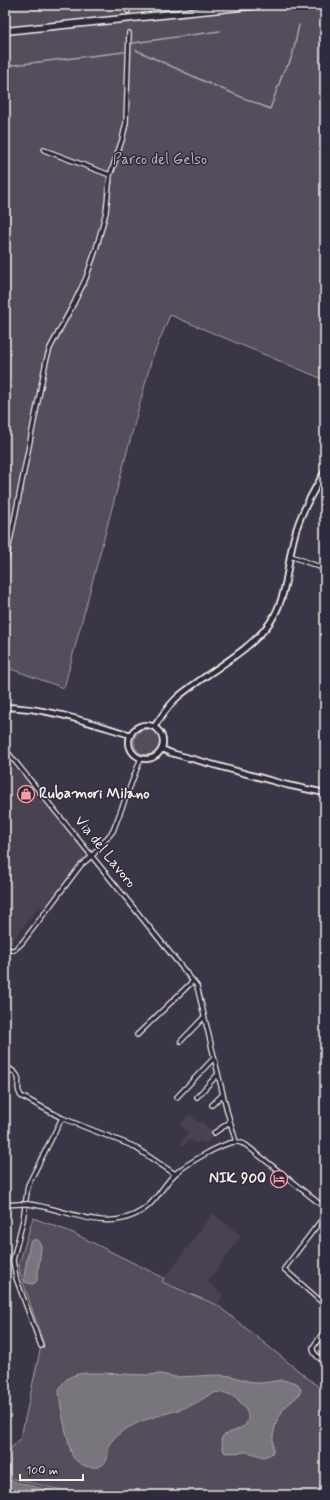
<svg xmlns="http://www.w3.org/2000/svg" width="330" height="1500" viewBox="0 0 330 1500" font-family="Mynerve,sans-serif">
	<rect width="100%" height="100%" fill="#3b3647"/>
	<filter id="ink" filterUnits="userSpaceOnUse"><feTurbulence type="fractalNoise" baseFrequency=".025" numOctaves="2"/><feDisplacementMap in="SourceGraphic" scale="8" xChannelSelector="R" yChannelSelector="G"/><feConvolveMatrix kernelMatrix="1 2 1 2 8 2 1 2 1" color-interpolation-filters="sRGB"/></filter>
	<g filter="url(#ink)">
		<path fill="#484352" d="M5,753L13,763V767L16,771L19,772L86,854V857L77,865L43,910L39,906L12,942L5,943Z
			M190,1114L199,1123L201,1121L213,1132L215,1136L206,1143L199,1141L196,1144L191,1140H189L183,1146L180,1143L189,1133L180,1124Z
			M213,1213L241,1236L208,1282L223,1295L217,1305L191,1292L162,1282Z"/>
		<path fill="#534e5c" stroke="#a4a0a2" d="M5,5H325V380L170,315L152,358L64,688L5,667Z
			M134 742a13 13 0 1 1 26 0a13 13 0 1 1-26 0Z
			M33,1218L71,1232L164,1278L162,1282L217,1305L325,1392V1472L317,1495H82L10,1478L8,1452L21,1437L41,1346L44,1345L20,1273L19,1264Z"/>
		<path fill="#78747b" stroke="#aaa6a7" d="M36,1239L40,1242L41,1248L37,1280L35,1283L31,1284L25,1282L24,1276L30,1242Z
			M100,1373L147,1375L161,1374L175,1377L220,1375L231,1376L254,1383H262L282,1380L294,1382L298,1384L301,1390L299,1395L284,1408L276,1423L273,1436V1452L271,1454L264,1457L248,1452L227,1453L224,1452L221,1440L222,1437C229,1430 246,1431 248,1419C249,1412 243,1405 238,1400C233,1396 226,1392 219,1392C209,1393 201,1401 192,1405C168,1415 140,1417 119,1434C115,1437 111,1441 109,1445C107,1452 110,1460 102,1465C93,1471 79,1465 73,1457C69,1449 59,1402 59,1391C65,1372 83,1373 100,1373Z
			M5,1479L69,1495H5Z"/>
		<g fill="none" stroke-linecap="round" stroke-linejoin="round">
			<path stroke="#aaa6a7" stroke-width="1.5" d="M133,44V43L220,31
				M136,50L210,84
				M5,66L124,52
				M213,85L270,109L284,70L289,64L293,53L299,25
				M114,173L127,128L129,89
				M107,213L112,181
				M101,239L107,217
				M91,270L101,241
				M83,290L87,281"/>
			<path stroke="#57525f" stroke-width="3.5" stroke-dasharray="3.5 2" stroke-linecap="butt" d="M128,11L129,33"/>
			<g stroke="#f4f1e8" stroke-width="6">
				<path id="minor" d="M128,11L129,5
					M44,150L110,175
					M291,556L325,569
					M5,566L46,361L50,348L74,303L86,278L96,249L106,212L110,175L122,140L126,123L129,33
					M5,749L197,986L227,1111L236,1142
					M5,950H14L22,943L81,865L92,856L113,831L141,758
					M137,1035L193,981
					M181,1041L204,1017
					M5,1066C29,1079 12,1083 21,1096L62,1118L133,1146L175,1174
					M177,1097L214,1058
					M197,1097L218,1074
					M212,1105L223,1094
					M214,1133L230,1122
					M28,1204C66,1208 106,1235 143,1210C157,1201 163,1185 175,1174C185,1165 224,1141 237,1142C241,1142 243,1144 246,1145L325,1208
					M5,1205L20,1204
					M325,1215L284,1269L325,1305
					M325,1330L313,1347C312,1354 320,1358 325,1363
					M41,1346L16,1278L13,1260L23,1220L28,1185L62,1118"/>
			</g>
			<g stroke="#f4f1e8" stroke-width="8">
				<path id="tertiary" d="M5,707C49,708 90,723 131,735
					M129 742a17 17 0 1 1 34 0a17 17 0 1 1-34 0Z
					M154,727C161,717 169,704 179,696C206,673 251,651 271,621C289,593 286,564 295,534C301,512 314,490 325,471
					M162,749L171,753L287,785L325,793"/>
			</g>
			<g stroke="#f4f1e8" stroke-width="9">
				<path id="trunk" d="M5,31L260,5"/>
			</g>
			<use href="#minor" stroke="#2f2a3d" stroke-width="3.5"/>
			<use href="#tertiary" stroke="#2f2a3d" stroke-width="4.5"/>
			<use href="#trunk" stroke="#2f2a3d" stroke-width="6"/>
			<g stroke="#f4f1e8" stroke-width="6" stroke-linecap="butt">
				<path id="minor-bridge" d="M20,1204H28"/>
			</g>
			<use href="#minor-bridge" stroke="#2f2a3d" stroke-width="3.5"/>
		</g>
	</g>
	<defs>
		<g id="shop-ring" transform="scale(0.9)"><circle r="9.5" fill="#2f2a3d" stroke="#ff9aa2" stroke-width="1.5"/><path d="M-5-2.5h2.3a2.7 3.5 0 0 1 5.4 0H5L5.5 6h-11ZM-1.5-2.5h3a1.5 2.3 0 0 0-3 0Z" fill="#ff9aa2"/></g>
		<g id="hotel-ring" transform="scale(0.9)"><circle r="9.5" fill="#2f2a3d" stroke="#ff9aa2" stroke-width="1.5"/><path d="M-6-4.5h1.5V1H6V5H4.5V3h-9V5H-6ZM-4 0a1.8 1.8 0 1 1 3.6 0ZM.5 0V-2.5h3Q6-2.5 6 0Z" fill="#ff9aa2"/></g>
	</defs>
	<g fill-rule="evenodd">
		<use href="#shop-ring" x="26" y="794"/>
		<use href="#hotel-ring" x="279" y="1179"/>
	</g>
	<g text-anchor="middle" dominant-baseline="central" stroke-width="3" stroke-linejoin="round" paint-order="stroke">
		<g font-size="15" fill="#bcb8b7" stroke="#2f2a3d">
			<text x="160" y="160">Parco del Gelso</text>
		</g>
		<g font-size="15" font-weight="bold" fill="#f4f1e8" stroke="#2f2a3d" text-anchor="start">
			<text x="39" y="794">Rubamori Milano</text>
			<text x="266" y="1179" text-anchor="end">NIK 900</text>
		</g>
		<g font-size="15" fill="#f4f1e8" stroke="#2f2a3d">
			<text transform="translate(105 852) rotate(51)">Via del Lavoro</text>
		</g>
	</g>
	<rect width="330" height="1500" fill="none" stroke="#2f2a3d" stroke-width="20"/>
	<rect x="10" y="10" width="310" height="1480" fill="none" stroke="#f4f1e8" stroke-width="1.5" filter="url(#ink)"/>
	<path d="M20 1474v6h63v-6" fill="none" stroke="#f4f1e8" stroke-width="2"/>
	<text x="26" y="1474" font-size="12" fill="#f4f1e8" stroke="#2f2a3d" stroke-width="3" paint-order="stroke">100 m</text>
</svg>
